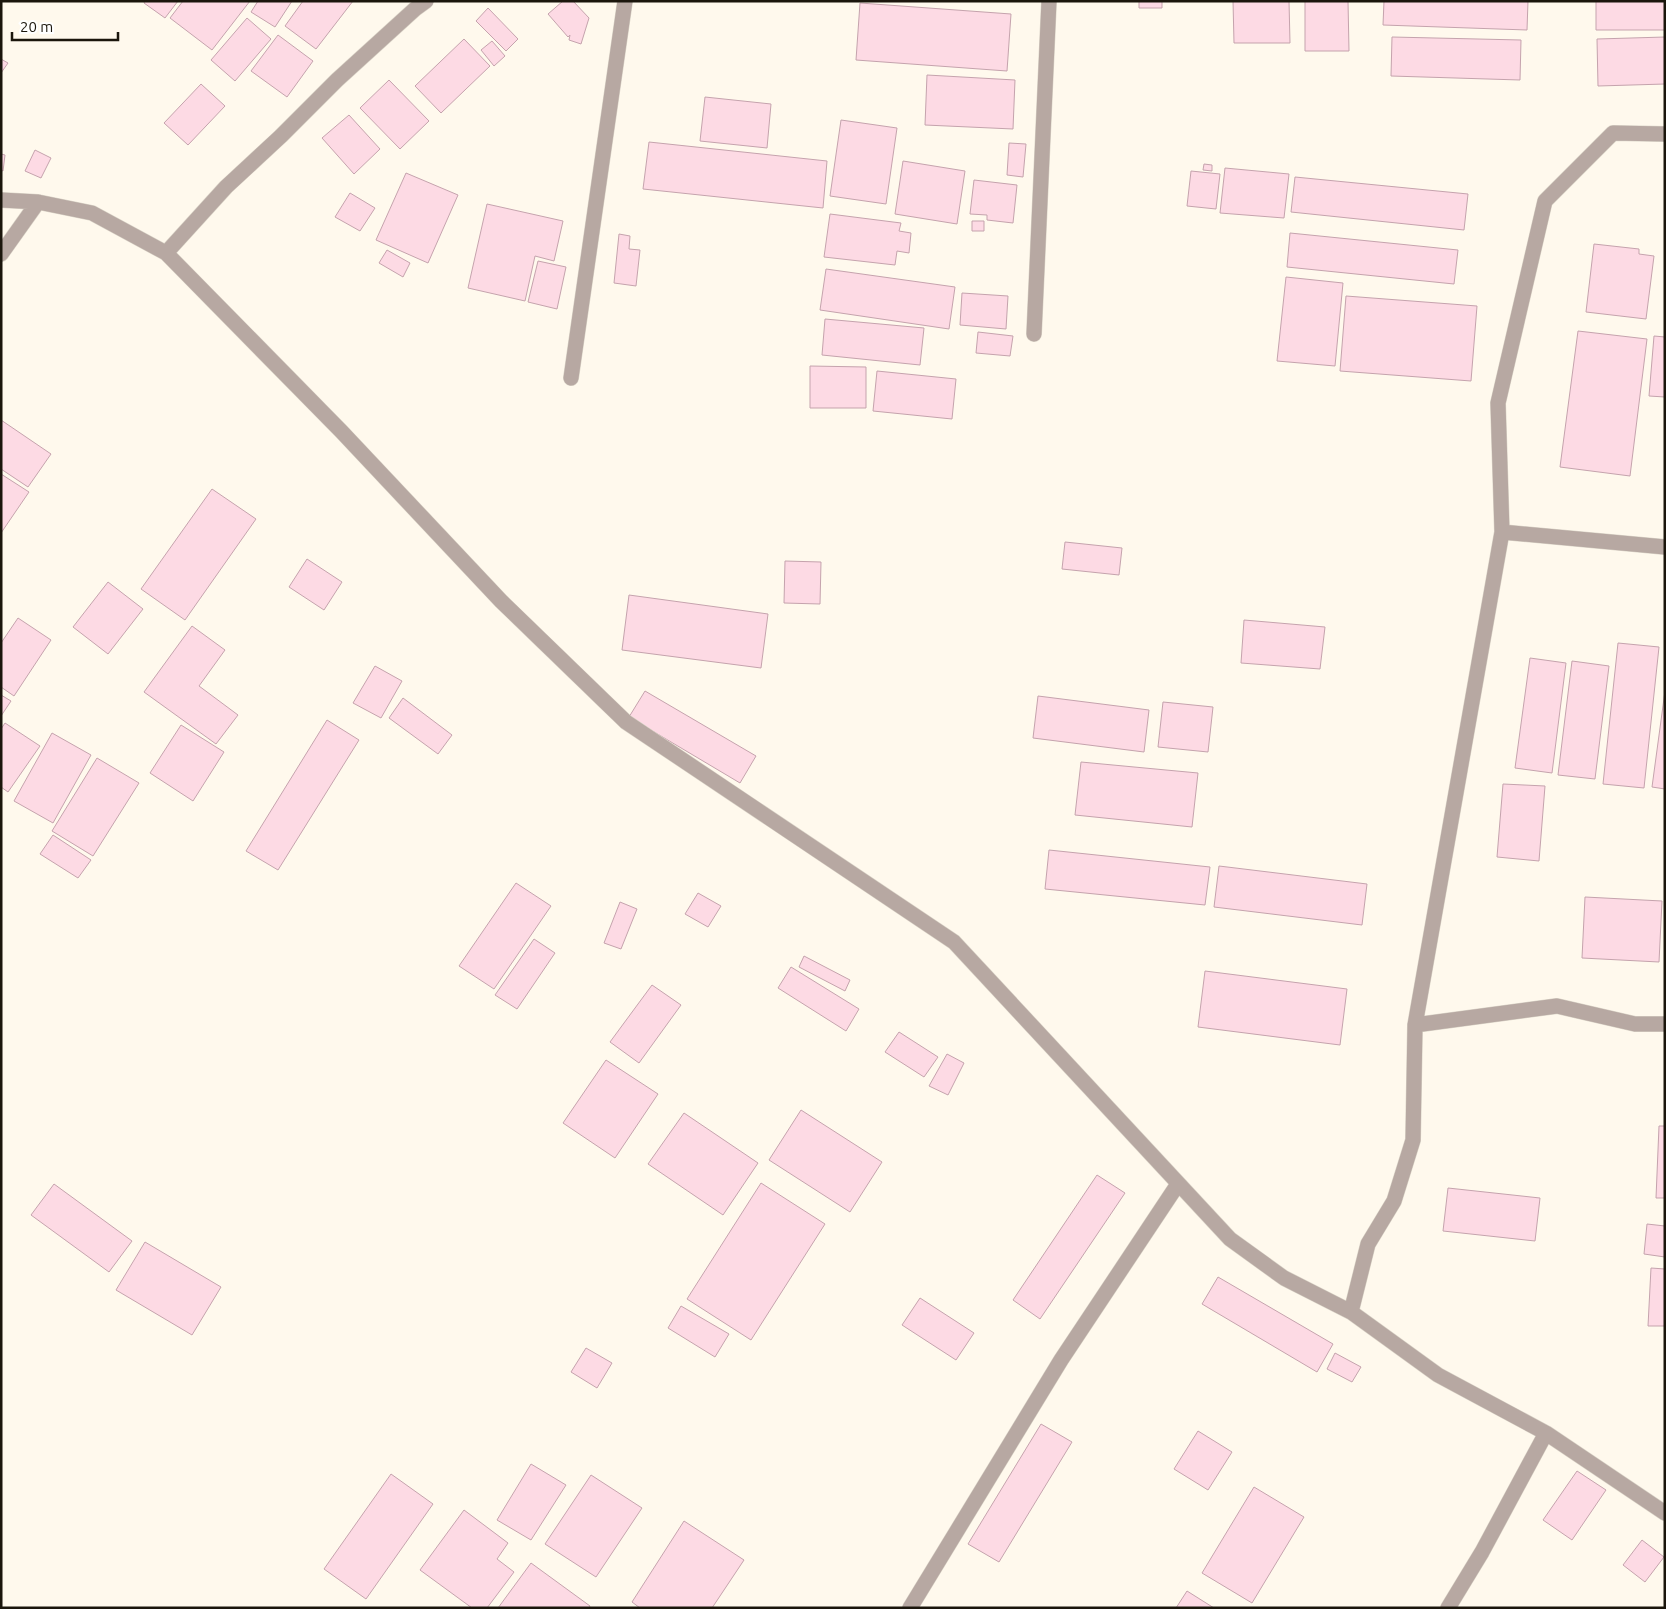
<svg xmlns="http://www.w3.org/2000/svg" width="1666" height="1609" viewBox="0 0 1666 1609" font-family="Ubuntu,sans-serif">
	<rect width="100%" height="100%" fill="#fff9ed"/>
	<path fill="#fddae4" stroke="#c5a3ad" d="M145,1H178L165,18L144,3Z
		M183,1H250L212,50L170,18Z
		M258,1H292L275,27L251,12Z
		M303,1H353L316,49L285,26Z
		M563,1H573L589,18L581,44L569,40L570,35L568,37L548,14Z
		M1139,1H1162V8H1139Z
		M1233,1H1289L1290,43H1234Z
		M1305,1H1348L1349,51H1305Z
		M1384,1H1528L1527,30L1383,25Z
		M1596,1H1665V30H1596Z
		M860,3L1011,14L1007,71L856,60Z
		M488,8L518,39L506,51L476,21Z
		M247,18L271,39L235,81L211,60Z
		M278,35L313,61L287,97L251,71Z
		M1392,37L1521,40L1520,80L1391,76Z
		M1665,37V84L1598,86L1597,39Z
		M464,39L490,66L441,113L415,86Z
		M492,41L505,56L494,66L481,50Z
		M1,59L8,63L1,73Z
		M927,75L1015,80L1013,129L925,125Z
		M389,80L429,121L400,149L360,108Z
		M201,84L225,106L188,145L164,123Z
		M705,97L771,104L767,148L700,141Z
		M349,115L380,149L354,174L322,138Z
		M841,120L897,128L886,204L830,196Z
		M649,142L827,161L823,208L643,189Z
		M1009,143L1026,144L1023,177L1007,175Z
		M35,150L51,158L41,178L25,171Z
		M1,154L5,155L3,171L1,170Z
		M903,161L965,171L957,224L895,214Z
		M1204,164L1212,165V171L1203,170Z
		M1225,168L1289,174L1284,218L1220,213Z
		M1191,171L1220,174L1216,209L1187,206Z
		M406,173L458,195L428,263L376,240Z
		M1295,177L1468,194L1464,230L1291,212Z
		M974,180L1017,185L1013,223L987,220V215L970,214Z
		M350,193L375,208L360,231L335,217Z
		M487,204L563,221L554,261L535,256L525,301L468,288Z
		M830,214L901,223L899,231L911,233L909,253L897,251L895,265L824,257Z
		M972,221H984V231H972Z
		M1290,233L1458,250L1454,284L1287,267Z
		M619,234L630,236L629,249L640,250L636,286L614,283Z
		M1594,244L1639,249V254L1654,256L1646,319L1586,312Z
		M387,250L410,263L403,277L379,263Z
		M538,261L566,267L557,309L528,302Z
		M826,269L955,287L949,329L820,310Z
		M1286,277L1343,283L1335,366L1277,361Z
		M962,293L1008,296L1006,329L960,325Z
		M1346,296L1477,306L1471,381L1340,371Z
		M825,319L924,328L920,365L822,355Z
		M1578,331L1647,339L1630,476L1560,467Z
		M978,332L1013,336L1010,356L976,353Z
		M1654,336L1665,337V397L1649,396Z
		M810,366L866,367V408H810Z
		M877,371L956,379L952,419L873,411Z
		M1,420L51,454L28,487L1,469Z
		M1,474L29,492L1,533Z
		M212,489L256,519L185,620L141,589Z
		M1065,542L1122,548L1119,575L1062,569Z
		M307,559L342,582L324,610L289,587Z
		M785,561L821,562L820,604L784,603Z
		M108,582L143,609L108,654L73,627Z
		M629,595L768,614L761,668L622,650Z
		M18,618L51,640L14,696L1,687V643Z
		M1244,620L1325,627L1320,669L1241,663Z
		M192,626L225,650L199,686L238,715L216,744L144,692Z
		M1618,643L1659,647L1644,788L1603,784Z
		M1530,658L1566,663L1552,773L1515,768Z
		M1572,661L1609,666L1595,779L1558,775Z
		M375,666L402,681L381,718L353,703Z
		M645,691L756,756L740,783L629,717Z
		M1665,691V789L1652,787Z
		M1,695L11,701L1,716Z
		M1038,696L1149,710L1144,752L1033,738Z
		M403,698L452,735L438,754L389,718Z
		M1163,702L1213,707L1208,752L1158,747Z
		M327,720L359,740L278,870L246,851Z
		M5,723L40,746L8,792L1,787V729Z
		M181,725L224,752L193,801L150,773Z
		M52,733L91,755L53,823L14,801Z
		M97,758L139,783L93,856L52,831Z
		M1081,762L1198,773L1192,827L1075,815Z
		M1503,784L1545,786L1539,861L1497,857Z
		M53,835L91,860L78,878L40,854Z
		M1049,850L1210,867L1205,905L1045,889Z
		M1219,866L1367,884L1362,925L1214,907Z
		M516,883L551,906L494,989L459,966Z
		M698,893L721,906L708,927L685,914Z
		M1585,897L1662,901L1659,962L1582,958Z
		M620,902L637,909L621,949L604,943Z
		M534,939L555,953L517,1009L495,995Z
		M804,956L850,980L845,991L799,967Z
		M791,967L859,1009L846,1031L778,988Z
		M1205,971L1347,989L1340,1045L1198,1027Z
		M652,985L681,1005L639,1063L610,1042Z
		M899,1032L938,1057L924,1077L885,1052Z
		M947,1054L964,1063L948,1095L929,1086Z
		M606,1060L658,1094L615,1158L563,1123Z
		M801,1110L882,1162L850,1212L769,1160Z
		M684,1113L758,1163L723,1215L648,1164Z
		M1659,1126H1665V1198H1656Z
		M1097,1175L1125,1193L1040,1319L1013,1300Z
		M761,1183L825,1224L751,1340L687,1299Z
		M54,1184L132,1241L109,1272L31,1215Z
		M1448,1188L1540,1198L1535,1241L1443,1231Z
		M1647,1224L1665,1226V1257L1644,1254Z
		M145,1242L221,1287L192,1335L116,1290Z
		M1651,1268L1665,1269V1326H1648Z
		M1218,1277L1333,1344L1317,1372L1202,1304Z
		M920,1298L974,1333L956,1360L902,1325Z
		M681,1306L729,1334L715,1357L668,1328Z
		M586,1348L612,1363L597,1388L571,1372Z
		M1335,1353L1361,1367L1352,1382L1327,1369Z
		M1041,1424L1072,1442L999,1562L968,1544Z
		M1198,1431L1232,1452L1208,1490L1174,1469Z
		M531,1464L566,1485L531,1540L497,1520Z
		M1577,1471L1606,1490L1572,1540L1543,1520Z
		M391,1474L433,1504L366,1599L324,1569Z
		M591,1475L642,1508L596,1577L545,1544Z
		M1254,1487L1304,1517L1252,1603L1202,1573Z
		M464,1510L508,1543L497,1559L514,1572L487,1608H472L420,1570Z
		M684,1521L744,1560L712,1608H640L632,1602Z
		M1642,1540L1664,1557L1645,1582L1623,1565Z
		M531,1563L590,1606L589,1608H498Z
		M1187,1591L1214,1608H1176Z"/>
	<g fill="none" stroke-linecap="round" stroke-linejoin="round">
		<g stroke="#dbd5c9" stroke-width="16">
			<path id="street" d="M1,200L38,202L92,213L166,253L341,431L501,601L626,722L954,942L1230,1239L1284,1278L1351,1312L1438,1375L1546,1433L1665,1513
				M166,253L226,187L281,136L337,80L415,9L426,1
				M1,254L38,202
				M1034,334L1049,1
				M571,378L625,1
				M1502,532L1665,547
				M1415,1025L1557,1006L1635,1024H1665
				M1351,1312L1368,1244L1394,1201L1413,1140L1415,1025L1502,532L1498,403L1545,201L1613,133L1665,134
				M910,1608L1061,1360L1178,1184
				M1448,1608L1482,1552L1546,1433"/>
		</g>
		<use href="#street" stroke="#b7a8a2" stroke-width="15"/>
	</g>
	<rect width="1666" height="1609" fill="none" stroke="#1b160c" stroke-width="5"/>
	<path d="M12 32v8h106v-8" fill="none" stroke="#1b160c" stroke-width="2.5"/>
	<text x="20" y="32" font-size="15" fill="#1b160c" stroke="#ffffff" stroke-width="4" paint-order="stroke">20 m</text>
</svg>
